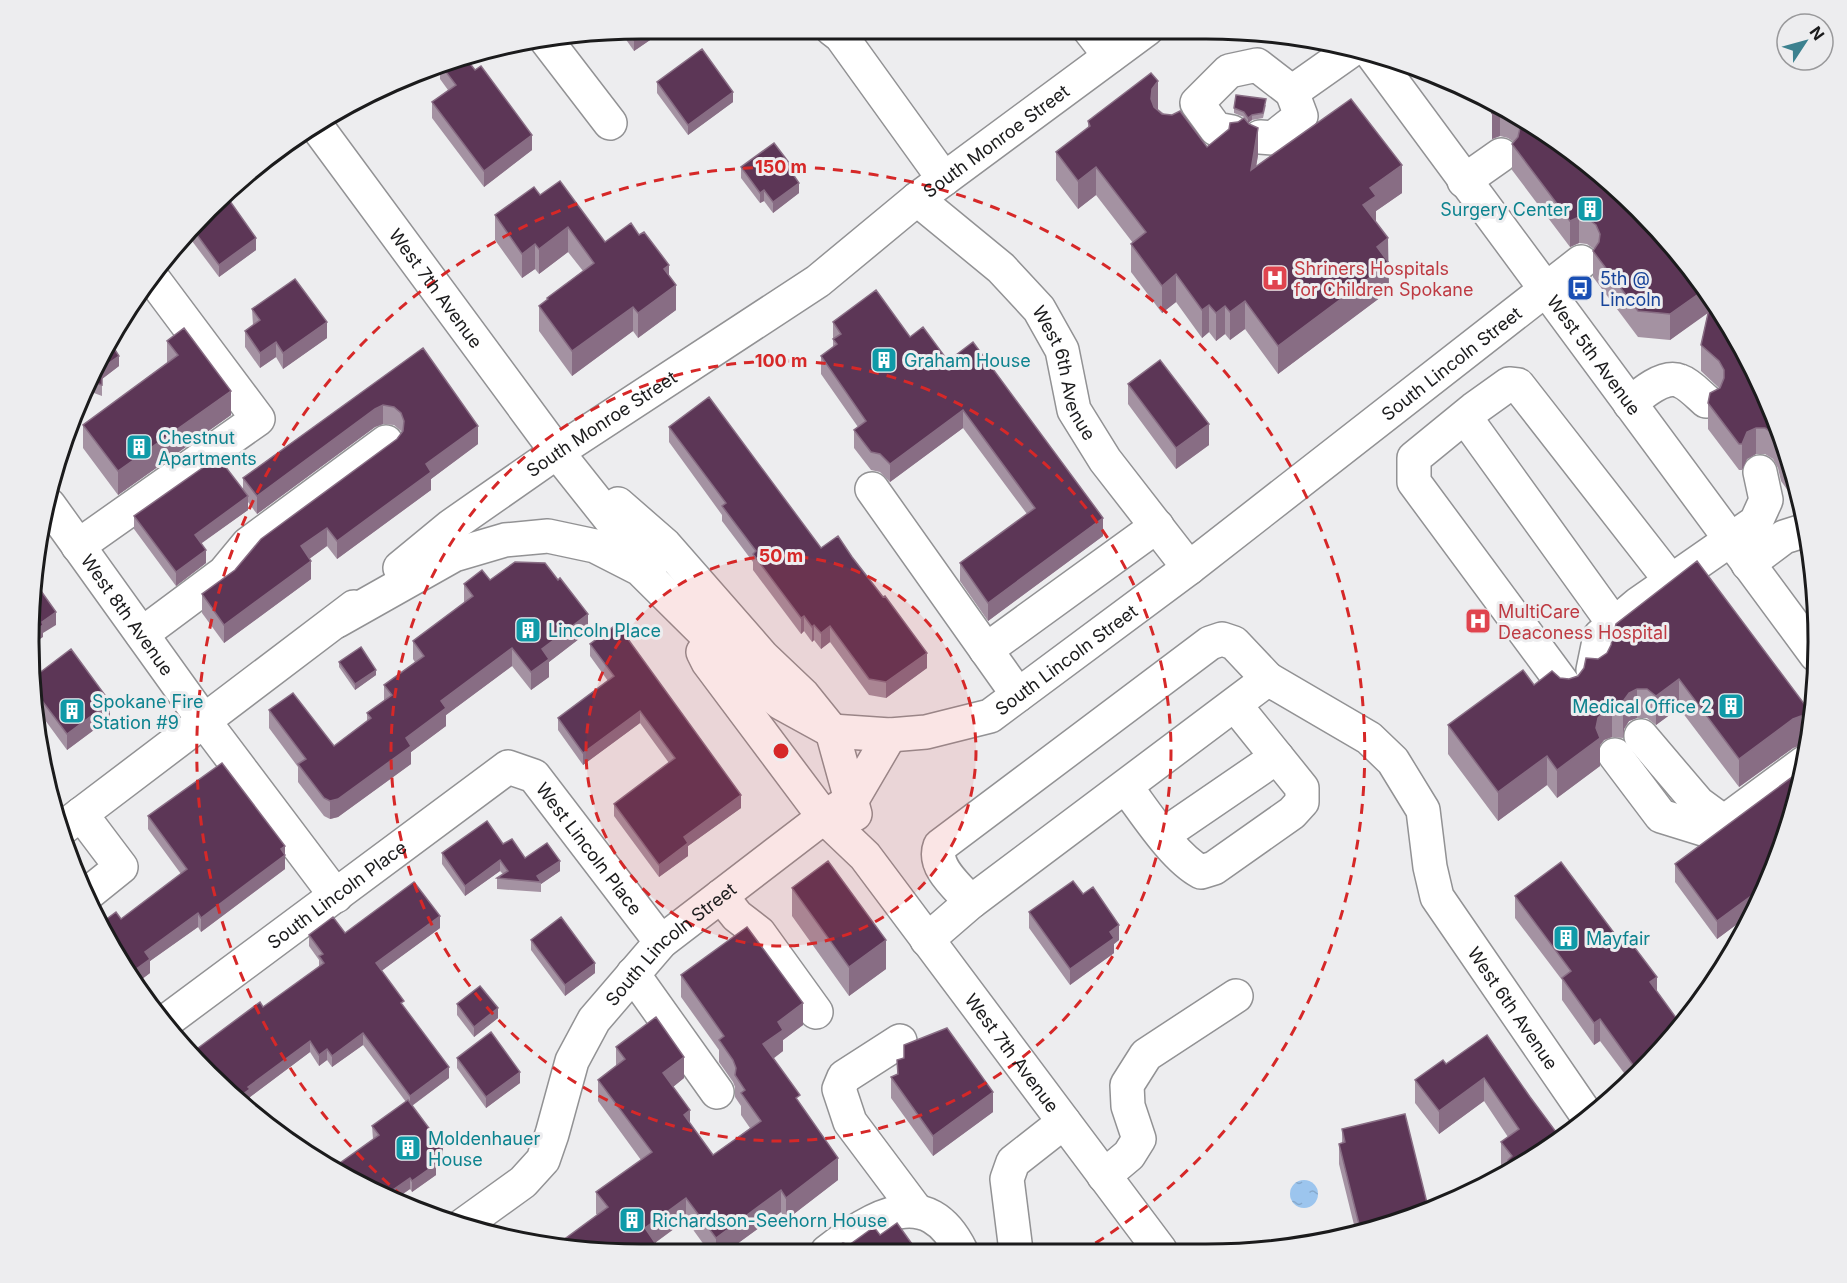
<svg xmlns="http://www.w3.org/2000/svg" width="1847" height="1283" viewBox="0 0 1847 1283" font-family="Inter,sans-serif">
	<defs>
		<pattern id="water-ripples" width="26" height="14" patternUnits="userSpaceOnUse" patternTransform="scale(1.5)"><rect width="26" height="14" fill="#9cc5ee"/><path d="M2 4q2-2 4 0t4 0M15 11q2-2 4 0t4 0" fill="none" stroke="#86a9cc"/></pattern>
	</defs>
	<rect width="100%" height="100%" fill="#ededef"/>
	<path fill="url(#water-ripples)" d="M1290 1194a14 14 0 1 1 28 0a14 14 0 1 1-28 0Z"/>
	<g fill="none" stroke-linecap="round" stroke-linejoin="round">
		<g stroke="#929294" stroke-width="36">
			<g id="minor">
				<path d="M832,29L841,36L944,179"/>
				<path d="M1089,29L1110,56"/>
				<path d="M547,41L610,123"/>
				<path id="s1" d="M1372,54L1816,655"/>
				<path id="s2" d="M315,124L557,452L650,569"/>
				<path d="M1232,132L1216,129L1197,103L1229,71L1257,65L1292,92"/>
				<path d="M1260,137L1273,138L1301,116L1292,92L1353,49"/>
				<path d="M1464,181L1501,155"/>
				<path id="s3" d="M917,199L1001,268L1039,309L1062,350L1074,410L1105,460L1189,568"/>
				<path d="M1630,404C1641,394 1664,374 1680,381C1689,384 1699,395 1706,401"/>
				<path d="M1465,417L1614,624"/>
				<path d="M872,489L1018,695"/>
				<path d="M618,504L665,545L763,657L803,695L832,731L855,814"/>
				<path id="s4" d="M49,505L204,721L336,896"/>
				<path d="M78,546L258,419L151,276"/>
				<path d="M1748,564L1784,537L1806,530"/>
				<path id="s5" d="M400,568L451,526L557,452L818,281L917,199L1147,29"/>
				<path id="s6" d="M337,621L454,555L505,540L548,536L595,546L640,569L752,680L781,703L832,731L890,735L926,732L990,716L1189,568L1581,262"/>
				<path d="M142,634L224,573L248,544L386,442"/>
				<path d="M986,650L1157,526"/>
				<path id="s7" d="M703,652L708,662L824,817L865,856L1160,1250"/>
				<path d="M1593,670L1600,636L1638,604L1756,522L1766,500L1760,472"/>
				<path d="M1567,689L1414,482V458L1474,409L1509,384L1518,385L1671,581"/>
				<path d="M1641,736L1698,803L1724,822"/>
				<path d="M1615,755L1661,816L1703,829L1724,822L1804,763"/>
				<path d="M1126,787C1145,812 1174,858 1201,872L1214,868L1292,813L1302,802V788L1235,705"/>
				<path d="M81,814L121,867L85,896"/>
				<path d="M60,830L354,607"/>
				<path d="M1163,835L1277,757"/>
				<path d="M721,896L737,916L759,933L816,1012"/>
				<path d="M971,902C958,887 932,867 940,846L1210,643L1222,639L1234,643L1268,679"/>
				<path id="s8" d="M927,940L971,902L1268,679L1369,738L1393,761L1423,810L1430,867L1437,897L1588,1117"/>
				<path d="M633,974L717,1092"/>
				<path id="s9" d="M165,1022L508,767L534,776L661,942"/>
				<path d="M900,1041L844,1077L839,1089L850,1122L916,1210"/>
				<path d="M1104,1176L1129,1155L1139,1139L1128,1106L1127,1085L1146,1055L1236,996"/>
				<path id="s10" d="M462,1226L523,1182L543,1160L552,1134L572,1061L594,1020L661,942L824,817L852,800L890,735"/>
				<path d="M1016,1251L1007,1179L1013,1162L1064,1122"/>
				<path d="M827,1252C873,1216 927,1182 961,1251"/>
			</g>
		</g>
		<use href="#minor" stroke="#fff" stroke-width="33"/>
	</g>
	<path fill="#a492a2" d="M642,28H653V38L634,51L620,31Z
		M440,64L475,70L532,150L484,187L432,118V102L448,90L440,79Z
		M657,82L733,102L688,135L657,93Z
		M1494,102L1512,111L1666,237L1786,444L1798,496L1791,495L1781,481L1778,468L1773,459L1765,454H1756L1747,459L1742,470H1739L1708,429V403L1719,388L1701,371V345L1708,312L1670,340L1638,337L1593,277V251L1594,249L1587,244L1579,243L1570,247L1512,170V144L1514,142L1508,138L1500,136L1492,139Z
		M1266,105L1263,118L1252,120L1248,123L1258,155L1256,167L1402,193L1376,211V222L1388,262L1389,291L1278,374L1245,329L1230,340L1225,334L1216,341L1209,332L1202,338L1176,302L1162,313L1131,272V244L1133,243L1096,195L1078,209L1056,180V152L1088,128V121L1158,109L1207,147L1248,123L1244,117L1234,113V108Z
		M741,167L793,174L799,193L773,213L764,201L760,203L741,178Z
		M540,195L605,242L669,275L676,310L638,338L633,331L572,376L539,331V306L547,300V298L583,271L568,252L539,274L535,269L522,278L495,240V215Z
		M227,197L256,250L219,277L186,233Z
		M252,309L327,338L283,369L276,357L260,368L245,347V331L253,325Z
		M833,322L910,337L948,361L1103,536L988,621L960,581V563L1027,514L963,428L890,482L880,472L871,470L854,448V430L858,427L821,374V356L833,347Z
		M167,341L231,415L118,495L83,448V425L167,363Z
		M110,342L119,366L102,379V396L86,390L82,393Z
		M423,348L478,444L431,479V490L337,559L327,546L309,559L311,579L224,643L202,613V594L235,570L397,439L402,433L401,431L394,425L383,424L375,427L257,514L248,502V510L201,543L206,563L176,586L134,529V516L243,491V478Z
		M1128,384L1209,445L1176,469L1128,404Z
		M669,427L821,548L927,668L886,698L869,695L830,642L821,649L814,640L812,642L804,631L801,634L753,570V562L722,521V515L669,442Z
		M490,580L588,632L549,662V677L531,690L512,666L446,715V726L411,752V764L338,817L330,819L324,816L298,782V767L269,728V710L334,746L367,721V713L384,701V685L415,662L413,659V641L464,603V584Z
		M590,644L741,808L688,846V856L659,877L614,816V804L669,763L640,723L583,765L558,730V718L608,681L590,656Z
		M1598,659L1808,709V737L1807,739V745H1801L1793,748L1739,787L1679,708L1656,725L1647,718H1637L1629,721L1624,729L1623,738L1612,737L1604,740L1600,745V766L1557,798L1547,785L1498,821L1448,754V725L1534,685L1560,678L1569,679L1578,676Z
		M339,662L376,675L355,690L339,667Z
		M34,677L110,718L67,750L34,705Z
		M1798,800L1756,910L1717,939L1675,882V864Z
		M148,816L285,846V869L201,932L198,927L150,961V973L138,982L100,924L121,919L181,874L148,829Z
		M503,844L525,858L560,871L541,884V892L497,889V878L503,874L500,871L465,896L442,864V853Z
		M792,888L886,969L849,996L792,916Z
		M1083,894L1119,940L1114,944V953L1070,985L1029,928V912Z
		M1515,896L1657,992L1682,1026L1630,1081L1600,1041L1594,1045L1562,1000V980L1515,918Z
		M440,928L381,971L449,1078L412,1106L443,1158L436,1163V1175L412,1192L410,1189L394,1200L371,1191L373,1139L372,1126L406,1102L363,1045L332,1067L327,1060L319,1066L310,1052L250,1097V1101L190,1054L263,1007L319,967V960L309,946V935Z
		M531,940L595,973L565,996L531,950Z
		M681,975L803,1025L783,1040V1051L773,1059L800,1104L838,1180L786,1220L781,1212L726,1252L710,1253L686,1220L655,1243L596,1214V1192L641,1160L598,1101V1080L616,1066V1047L684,1078L673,1087L690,1124L713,1155L750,1128L741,1115V1106L735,1097V1087L733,1082L719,1062V1050L681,997Z
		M457,1004L498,1018L474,1037L457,1015Z
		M904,1045L993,1112L933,1156L891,1098V1077L897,1074V1060L904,1058Z
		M457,1058L520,1083L486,1108L457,1068Z
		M1446,1064L1530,1097L1559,1136L1506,1171L1501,1165V1142L1508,1137L1484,1101L1439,1134L1415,1103V1080Z
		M1342,1129L1402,1222L1356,1233L1339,1164V1144L1342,1143Z"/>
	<path fill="#886d84" d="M651,28H653V38L634,51V40Z
		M1158,81V109L1152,117L1151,99L1152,89Z
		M733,92V102L688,135V125Z
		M1500,110V136L1492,139V113Z
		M1252,115V120L1248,123V118Z
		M1258,128V155L1251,198V170Z
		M532,135V150L484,187V171Z
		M1402,165V193L1376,211V224L1363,205L1370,188Z
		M1096,167V195L1078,209V181Z
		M799,183V193L773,213V202Z
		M764,190V201L760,203V193Z
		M1579,217V243L1570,247V221Z
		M568,227V252L539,274V249Z
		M256,238V250L219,277V265Z
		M1388,238L1389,291L1278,374V346L1377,247Z
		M535,244V269L522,278V254Z
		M669,265V290L664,269Z
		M1176,274V302L1162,313V286Z
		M676,285V310L638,338V313Z
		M1704,290L1715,305V308L1670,340V314Z
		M1245,301V329L1230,340V312Z
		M1209,305V332L1202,338V310Z
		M1225,306V334L1216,341V313Z
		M633,307V331L572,376V351Z
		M327,322V338L283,369V353Z
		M276,342V357L260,368V353Z
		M119,356V366L102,379V368Z
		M231,391V415L118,495V471Z
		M383,405V424L375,427L257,514V496L375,409Z
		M963,410V428L890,482V464Z
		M1209,424V445L1176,469V448Z
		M478,426V444L431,479V490L337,559V541L426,464Z
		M1756,428V454L1747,459L1742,470V444L1747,432Z
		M248,496V510L195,548V535Z
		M1103,518V536L988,621V603Z
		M327,528V546L301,565V546Z
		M206,550V563L176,586V572Z
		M311,561V579L224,643V625Z
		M56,612V625L43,633V637L34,643V631L42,622Z
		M588,614V632L549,662V677L531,690V672L542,649Z
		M804,616V631L801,634V618Z
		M814,625V640L812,642V627Z
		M830,626V642L821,649V633Z
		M512,648V666L446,715V726L411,752V764L338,817L330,819V801L406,738L441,701Z
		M927,653V668L886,698V682Z
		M376,670V675L355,690V684Z
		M1679,679V708L1656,725V696Z
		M1637,689V718L1629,721L1624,729L1623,738V709L1624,700L1629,693Z
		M110,702V718L67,750V734Z
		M1612,708V737L1604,740L1600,745V766L1557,798V770L1596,728L1598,718L1604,711Z
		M1808,709V737L1807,739V716L1804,712Z
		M640,711V723L583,765V753Z
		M1801,716V745L1793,748L1739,787V759L1793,719Z
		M1547,756V785L1498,821V792Z
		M741,795V808L688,846V856L659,877V865L684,837Z
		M285,846V869L201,932V918Z
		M500,860V871L465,896V886Z
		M560,861V871L541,884V882L537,876Z
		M1766,885L1756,910L1717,939V921Z
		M198,913V927L150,961V973L138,982L132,972L145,952Z
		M440,916V928L376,975V963Z
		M1119,925V940L1114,944V953L1070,985V969L1110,932Z
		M886,940V969L849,996V967Z
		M595,963V973L565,996V985Z
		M1657,977V999L1650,982Z
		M803,1003V1025L783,1040V1051L763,1066V1044L778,1022Z
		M498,1008V1018L474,1037V1027Z
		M1600,1019V1041L1594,1045V1023Z
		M363,1033V1045L332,1067V1056Z
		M310,1041V1052L250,1097V1101L244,1105L239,1097L248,1087Z
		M327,1049V1060L319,1066V1055Z
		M684,1057V1078L663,1095V1073Z
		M449,1067V1078L410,1107V1096Z
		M520,1072V1083L486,1108V1097Z
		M1484,1078V1101L1439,1134V1111Z
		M993,1092V1112L933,1156V1136Z
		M690,1110V1132L684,1115Z
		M443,1147V1158L430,1167V1156Z
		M838,1158V1180L786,1220V1198Z
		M436,1164V1175L412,1192V1181Z
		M410,1178V1189L394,1200L384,1196Z
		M781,1190V1212L726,1252L716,1253V1238Z
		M686,1198V1220L645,1250V1228Z"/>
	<path fill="#5c3656" stroke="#886d84" stroke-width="1.5" d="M642,28H651L634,40L627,30Z
		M702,49L733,92L688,125L657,82Z
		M464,56L475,70L481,66L532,135L484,171L432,102L456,85L440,64Z
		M1151,73L1158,81L1152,89L1151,99L1154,107L1162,114L1172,115L1180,111L1207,147L1229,129L1230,123L1238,122L1244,118L1249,124L1258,128L1251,170L1351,99L1402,165L1370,188L1376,196L1363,205L1388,238L1377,247L1389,263L1278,346L1245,301L1230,312L1225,306L1216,313L1209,305L1202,310L1176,274L1162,286L1131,244L1146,232L1096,167L1078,181L1056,152L1090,126L1088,121Z
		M1236,95L1266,99L1263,113L1252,115L1248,118L1244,112L1234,108Z
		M1494,102L1512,111L1609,180L1666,237L1704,290L1670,314L1638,311L1593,251L1599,242L1600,234L1596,225L1587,218L1579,217L1570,221L1512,144L1518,137L1520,128L1516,118L1508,112L1500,110L1492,113Z
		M774,143L793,168L790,170L799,183L773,202L764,190L760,193L741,167Z
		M560,181L605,242L631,223L639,235L644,232L669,265L664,269L676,285L638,313L633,307L572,351L539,306L548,299L547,298L594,263L568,227L539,249L535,244L522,254L495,215L534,187L540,195Z
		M227,197L256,238L219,265L192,228Z
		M295,279L327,322L283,353L276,342L260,353L245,331L260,320L252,309Z
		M876,290L910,337L923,327L948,361L973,342L1103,518L988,603L960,563L1035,508L963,410L890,464L880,454L871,452L854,430L866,421L821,356L837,344L833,339L841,334L833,322Z
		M1711,300L1736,335L1786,444L1792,469L1781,455L1778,442L1773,433L1765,428H1756L1747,432L1742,444H1739L1708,403L1710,393L1720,388L1724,378V370L1719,361L1701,345Z
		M184,328L231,391L118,471L83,425L178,355L167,341Z
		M110,342L119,356L102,368V385L89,381Z
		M423,348L478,426L426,464L431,472L337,541L327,528L301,546L311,561L224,625L202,594L235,570L261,539L397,439L403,431L404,421L401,413L394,407L383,405L375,409L257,496L243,478Z
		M1160,360L1209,424L1176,448L1128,384Z
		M709,397L821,548L838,536L852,557L883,597L885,596L927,653L886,682L869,679L830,626L821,633L814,625L812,627L804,616L801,618L753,554L756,551L722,506L726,503L669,427Z
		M218,457L248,496L195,535L206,550L176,572L134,516Z
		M1697,561L1808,709L1804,712L1807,716H1801L1793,719L1739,759L1679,679L1656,696L1647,689H1637L1629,693L1624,700L1623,709L1612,708L1604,711L1598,718L1596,728L1600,738L1557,770L1547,756L1498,792L1448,725L1523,670L1534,685L1552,671L1560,678L1569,679L1578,676L1584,668L1586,658L1598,659L1607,653L1611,645L1616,624Z
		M515,562L545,563L558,580L560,578L588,614L542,649L549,659L531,672L512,648L441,701L446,708L406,738L411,746L338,799L330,801L324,798L298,764L306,759L269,710L293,693L334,746L371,718L367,713L392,695L384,685L424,656L413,641L473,596L464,584L482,570L490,580Z
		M34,581L56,612L42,622L43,625L34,631Z
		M617,624L741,795L684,837L688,843L659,865L614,804L675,758L640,711L583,753L558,718L614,676L590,644Z
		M361,647L376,670L355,684L339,662Z
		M71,649L110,702L67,734L34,690V677Z
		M222,763L285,846L281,849L285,855L201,918L198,913L145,952L150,959L132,972L100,924L116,912L121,919L187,869L148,816Z
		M1803,769L1798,800L1766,885L1717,921L1675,864Z
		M487,821L503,844L512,839L525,858L547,843L560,861L537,876L541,882L497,878L508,871L500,860L465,886L442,853Z
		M828,861L886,940L849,967L792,888Z
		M1561,862L1617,937L1623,932L1657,977L1650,982L1682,1026L1638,1072L1600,1019L1594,1023L1562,978L1571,971L1515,896Z
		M1073,881L1083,894L1093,887L1119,925L1110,932L1114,938L1070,969L1029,912Z
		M414,882L440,916L376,963L404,1001L401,1003L449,1067L410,1096L363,1033L332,1056L327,1049L319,1055L310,1041L248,1087L250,1089L239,1097L250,1110L190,1054L260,1002L263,1007L324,963L319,956L323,954L309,935L333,917L345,933Z
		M561,917L595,963L565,985L531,940Z
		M747,927L803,1003L778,1022L783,1030L763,1044L800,1095L796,1098L838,1158L786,1198L781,1190L716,1238L686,1198L645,1228L662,1253H637L636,1252L602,1253L555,1246L608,1207L596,1192L652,1152L598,1080L625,1059L616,1047L656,1017L684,1057L663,1073L690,1110L684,1115L713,1155L761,1121L741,1093L745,1090L735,1075L736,1068L733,1060L719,1040L724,1036L681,975Z
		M480,986L498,1008L474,1027L457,1004Z
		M947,1028L993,1092L933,1136L891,1077L898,1074L897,1060L904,1058V1045Z
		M491,1032L520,1072L486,1097L457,1058Z
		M1487,1035L1530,1097L1559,1136L1513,1167L1508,1160L1512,1156L1501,1142L1519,1129L1484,1078L1439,1111L1415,1080L1443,1060L1446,1064Z
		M408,1100L443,1147L430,1156L436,1164L412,1181L410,1178L384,1196L371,1191L333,1168L379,1135L372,1126Z
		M1405,1114L1429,1211L1402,1222L1361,1232L1339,1144L1345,1142L1342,1129Z
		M897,1223L917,1251L827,1252V1250L843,1243L849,1245L874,1227L880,1235Z"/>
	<circle cx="781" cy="751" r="195" fill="#d62828" fill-opacity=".12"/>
	<g fill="none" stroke="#d62828" stroke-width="3" stroke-dasharray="10 8">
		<circle cx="781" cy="751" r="195"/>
		<circle cx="781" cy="751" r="390"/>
		<path d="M417 1208A584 584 0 1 1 1086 1249"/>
	</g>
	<defs>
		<g id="building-square" transform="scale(1.35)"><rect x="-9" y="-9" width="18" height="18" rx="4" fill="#0f9aa8" stroke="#ededef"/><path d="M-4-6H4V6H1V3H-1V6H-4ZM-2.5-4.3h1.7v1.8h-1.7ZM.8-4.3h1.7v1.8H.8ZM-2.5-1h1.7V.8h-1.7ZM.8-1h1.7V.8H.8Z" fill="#fff"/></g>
		<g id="hospital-square" transform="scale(1.35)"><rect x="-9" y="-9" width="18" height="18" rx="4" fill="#e0444e" stroke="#ededef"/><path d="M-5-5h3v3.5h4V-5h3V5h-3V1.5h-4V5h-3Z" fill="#fff"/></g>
		<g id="bus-square" transform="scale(1.35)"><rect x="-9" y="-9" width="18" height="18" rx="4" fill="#1a4fb4" stroke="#ededef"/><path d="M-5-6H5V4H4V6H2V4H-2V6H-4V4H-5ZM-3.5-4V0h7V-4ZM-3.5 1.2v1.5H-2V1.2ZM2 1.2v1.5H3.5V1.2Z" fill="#fff"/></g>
	</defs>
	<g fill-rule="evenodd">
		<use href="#building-square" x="1590" y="209"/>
		<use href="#hospital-square" x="1275" y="278"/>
		<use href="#bus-square" x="1580" y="288"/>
		<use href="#building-square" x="884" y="360"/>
		<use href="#building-square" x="139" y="447"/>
		<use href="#hospital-square" x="1478" y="621"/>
		<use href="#building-square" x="528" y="630"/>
		<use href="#building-square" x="1731" y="706"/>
		<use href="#building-square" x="72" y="711"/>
		<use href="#building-square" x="1566" y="938"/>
		<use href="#building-square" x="408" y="1148"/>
		<use href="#building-square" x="632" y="1220"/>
	</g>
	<g text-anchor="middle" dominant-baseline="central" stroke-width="6" stroke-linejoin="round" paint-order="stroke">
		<g font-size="18" fill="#1b1b1c" stroke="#ededef">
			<text stroke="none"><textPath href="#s5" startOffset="734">South Monroe Street</textPath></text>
			<text stroke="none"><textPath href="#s2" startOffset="204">West 7th Avenue</textPath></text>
			<text stroke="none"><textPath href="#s1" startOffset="374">West 5th Avenue</textPath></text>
			<text stroke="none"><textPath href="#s6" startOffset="1323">South Lincoln Street</textPath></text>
			<text stroke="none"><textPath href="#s3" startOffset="234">West 6th Avenue</textPath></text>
			<text stroke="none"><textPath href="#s5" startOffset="248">South Monroe Street</textPath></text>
			<text stroke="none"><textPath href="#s4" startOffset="135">West 8th Avenue</textPath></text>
			<text stroke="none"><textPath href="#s6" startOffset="837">South Lincoln Street</textPath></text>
			<text stroke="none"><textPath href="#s9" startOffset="546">West Lincoln Place</textPath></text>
			<text stroke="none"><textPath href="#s9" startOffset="214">South Lincoln Place</textPath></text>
			<text stroke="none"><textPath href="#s10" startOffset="363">South Lincoln Street</textPath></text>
			<text stroke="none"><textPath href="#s8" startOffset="860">West 6th Avenue</textPath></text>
			<text stroke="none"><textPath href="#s7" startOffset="507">West 7th Avenue</textPath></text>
		</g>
		<g font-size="18" fill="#0d838f" stroke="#ededef" text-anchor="start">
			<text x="1570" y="209" text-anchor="end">Surgery Center</text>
			<text x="904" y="360">Graham House</text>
			<text x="158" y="437">Chestnut<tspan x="158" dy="21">Apartments</tspan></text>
			<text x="548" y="630">Lincoln Place</text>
			<text x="92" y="701">Spokane Fire<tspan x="92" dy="21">Station #9</tspan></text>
			<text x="1712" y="706" text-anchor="end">Medical Office 2</text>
			<text x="1586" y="938">Mayfair</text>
			<text x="428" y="1138">Moldenhauer<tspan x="428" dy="21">House</tspan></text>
			<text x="652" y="1220">Richardson-Seehorn House</text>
		</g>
		<g font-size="18" fill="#be3a42" stroke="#ededef" text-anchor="start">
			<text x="1294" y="268">Shriners Hospitals<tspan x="1294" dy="21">for Children Spokane</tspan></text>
			<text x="1498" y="611">MultiCare<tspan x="1498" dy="21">Deaconess Hospital</tspan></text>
		</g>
		<g font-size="18" fill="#164399" stroke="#ededef" text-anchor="start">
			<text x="1600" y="278">5th @<tspan x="1600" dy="21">Lincoln</tspan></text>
		</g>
	</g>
	<path d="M0 0H1847V1283H0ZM641 39H1206A602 602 0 0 1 1808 641V642A602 602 0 0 1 1206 1244H641A602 602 0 0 1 39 642V641A602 602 0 0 1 641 39Z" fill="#ededef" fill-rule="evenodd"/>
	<path fill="none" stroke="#1b1b1c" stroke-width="3" d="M641 39H1206A602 602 0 0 1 1808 641V642A602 602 0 0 1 1206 1244H641A602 602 0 0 1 39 642V641A602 602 0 0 1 641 39Z"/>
	<circle cx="781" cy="751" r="9" fill="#d62828" stroke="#ededef" stroke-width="3"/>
	<g font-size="18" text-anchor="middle" font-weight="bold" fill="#d62828" stroke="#ededef" stroke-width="6" stroke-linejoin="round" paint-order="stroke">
		<text x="781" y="173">150 m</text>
		<text x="781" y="367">100 m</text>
		<text x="781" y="562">50 m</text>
	</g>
	<g transform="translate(1805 42) rotate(54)"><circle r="28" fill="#ededef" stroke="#99999b" stroke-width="1.5"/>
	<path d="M0-4.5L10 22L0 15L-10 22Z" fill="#3c818f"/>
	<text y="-9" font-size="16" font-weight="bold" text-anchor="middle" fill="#1b1b1c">N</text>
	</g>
</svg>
